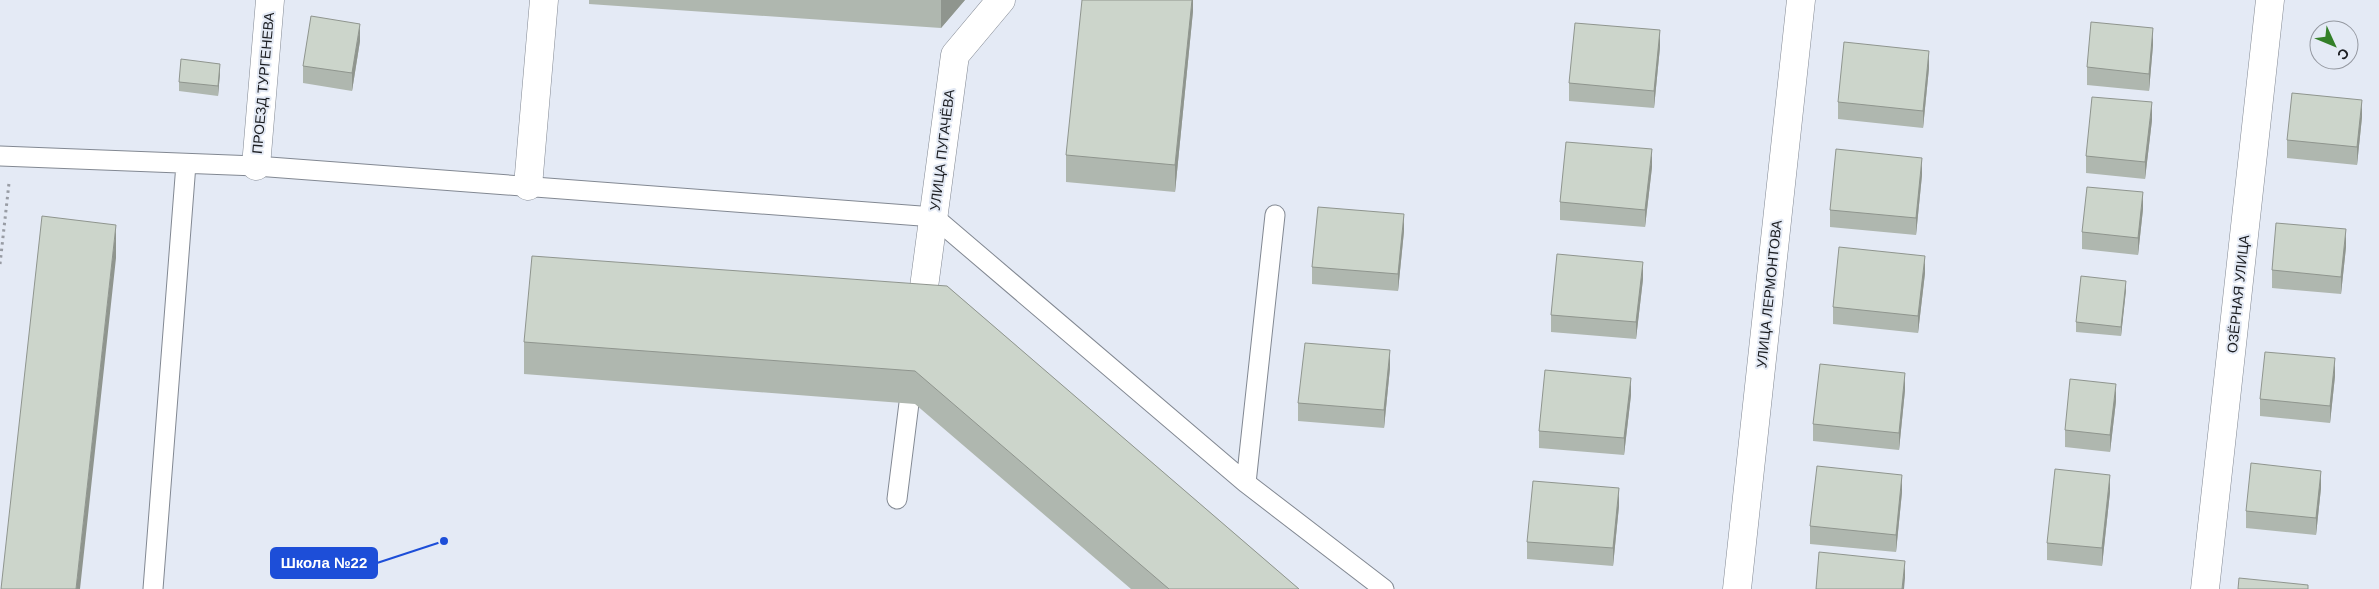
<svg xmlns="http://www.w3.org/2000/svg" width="2379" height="589" viewBox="0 0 2379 589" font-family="Helvetica,sans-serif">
	<rect width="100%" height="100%" fill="#e4eaf5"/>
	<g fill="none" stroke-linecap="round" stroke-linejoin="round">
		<g stroke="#828892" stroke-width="21">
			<path id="lane" d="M0,156L256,166L934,217L1246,483L1384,589
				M1246,483L1275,215
				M897,499L909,403
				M153,589L186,164"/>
		</g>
		<g stroke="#828892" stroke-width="29">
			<path id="street" d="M256,166L270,0
				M528,186L544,0
				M920,317L955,55L1001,0
				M1737,589L1801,0
				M2205,589L2270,0"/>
		</g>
		<path stroke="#989ca4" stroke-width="3" stroke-dasharray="2.5 4" stroke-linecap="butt" d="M0,264L9,183"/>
		<use href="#lane" stroke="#fff" stroke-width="19"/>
		<use href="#street" stroke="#fff" stroke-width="28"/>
	</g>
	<path fill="#afb7af" d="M589,0H965L941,28L589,4Z
		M1193,0V11L1175,192L1066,182V155Z
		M360,41L352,91L303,83V66Z
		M2153,45L2149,91L2087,85V67Z
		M1660,47L1654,108L1569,101V83Z
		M1929,68L1923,128L1838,119V102Z
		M220,73L218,96L179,91V82Z
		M2362,117L2357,165L2287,158V140Z
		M2152,120L2145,179L2086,173V156Z
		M1652,167L1645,227L1560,220V202Z
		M1922,175L1916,235L1830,227V210Z
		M2143,209L2138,255L2082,249V232Z
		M1404,231L1398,291L1312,284V267Z
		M2346,247L2341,294L2272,288V270Z
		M1925,273L1918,333L1833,324V307Z
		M1643,279L1636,339L1551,332V315Z
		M947,286L1299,589H1131L915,404L524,374V342Z
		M2126,290L2121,336L2076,332V322Z
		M1390,368L1384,428L1298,421V403Z
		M2335,376L2330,423L2260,416V399Z
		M1905,390L1899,450L1813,441V424Z
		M1631,395L1624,455L1539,448V431Z
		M2116,401L2110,452L2065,447V430Z
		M2321,488L2316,535L2246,528V511Z
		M1902,492L1896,552L1810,544V526Z
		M2110,492L2102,566L2047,560V543Z
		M1619,506L1613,566L1527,559V542Z"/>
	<path fill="#8f958e" d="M941,0H965L941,28Z
		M1192,0H1193V11L1175,192V165Z
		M360,24V41L352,91V73Z
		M2153,28V45L2149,91V74Z
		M1660,30V47L1654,108V91Z
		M1929,51V68L1923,128V111Z
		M220,64V73L218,96V86Z
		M2362,100V117L2357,165V147Z
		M2152,102V120L2145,179V162Z
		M1652,149V167L1645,227V210Z
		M1922,158V175L1916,235V218Z
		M2143,192V209L2138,255V238Z
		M1404,214V231L1398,291V274Z
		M116,225V258L80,589H76Z
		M2346,229V247L2341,294V277Z
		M1925,256V273L1918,333V316Z
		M1643,262V279L1636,339V322Z
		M2126,281V290L2121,336V327Z
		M1390,350V368L1384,428V410Z
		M2335,358V376L2330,423V406Z
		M1905,373V390L1899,450V433Z
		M1631,378V395L1624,455V438Z
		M2116,384V401L2110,452V435Z
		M2321,471V488L2316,535V518Z
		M1902,475V492L1896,552V535Z
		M2110,475V492L2102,566V548Z
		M1619,488V506L1613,566V548Z
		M1905,561V578L1904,589H1902Z"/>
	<path fill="#ccd5cb" stroke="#8f958e" d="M1082,0H1192L1175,165L1066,155Z
		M311,16L360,24L352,73L303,66Z
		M2091,22L2153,28L2149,74L2087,67Z
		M1575,23L1660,30L1654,91L1569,83Z
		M1844,42L1929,51L1923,111L1838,102Z
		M181,59L220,64L218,86L179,82Z
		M2292,93L2362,100L2357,147L2287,140Z
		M2092,97L2152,102L2145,162L2086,156Z
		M1566,142L1652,149L1645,210L1560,202Z
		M1836,149L1922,158L1916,218L1830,210Z
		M2087,187L2143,192L2138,238L2082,232Z
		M1318,207L1404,214L1398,274L1312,267Z
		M42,216L116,225L76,589H1Z
		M2276,223L2346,229L2341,277L2272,270Z
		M1839,247L1925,256L1918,316L1833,307Z
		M1557,254L1643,262L1636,322L1551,315Z
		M532,256L947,286L1299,589H1169L915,371L524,342Z
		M2081,276L2126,281L2121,327L2076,322Z
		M1305,343L1390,350L1384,410L1298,403Z
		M2265,352L2335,358L2330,406L2260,399Z
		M1820,364L1905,373L1899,433L1813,424Z
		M1545,370L1631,378L1624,438L1539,431Z
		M2070,379L2116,384L2110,435L2065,430Z
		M2251,463L2321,471L2316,518L2246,511Z
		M1817,466L1902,475L1896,535L1810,526Z
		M2055,469L2110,475L2102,548L2047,543Z
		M1533,481L1619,488L1613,548L1527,542Z
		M1819,552L1905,561L1902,589H1816Z
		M2239,578L2308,585V589H2238Z"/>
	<g text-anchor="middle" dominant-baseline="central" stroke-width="4" stroke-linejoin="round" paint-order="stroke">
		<g font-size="14" fill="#1b1d21" stroke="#e4eaf5">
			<text transform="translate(263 83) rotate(-85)">ПРОЕЗД ТУРГЕНЕВА</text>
			<text transform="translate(942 150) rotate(-83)">УЛИЦА ПУГАЧЁВА</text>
			<text transform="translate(1769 294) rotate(-84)">УЛИЦА ЛЕРМОНТОВА</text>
			<text transform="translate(2238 294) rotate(-84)">ОЗЁРНАЯ УЛИЦА</text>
		</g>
	</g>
	<path fill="none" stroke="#1d4ed8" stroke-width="2" d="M444 541L377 563"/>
	<circle fill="#1d4ed8" stroke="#e4eaf5" stroke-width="2" cx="444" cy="541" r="5"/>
	<rect fill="#1d4ed8" stroke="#1d4ed8" stroke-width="2" x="271" y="548" width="106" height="30" rx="5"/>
	<g font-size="15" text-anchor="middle" font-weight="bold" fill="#fff">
		<text x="324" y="568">Школа №22</text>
	</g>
	<g transform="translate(2334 45) rotate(134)"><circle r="24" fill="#e4eaf5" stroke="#9498a0"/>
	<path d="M0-4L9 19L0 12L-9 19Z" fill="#337f28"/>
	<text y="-8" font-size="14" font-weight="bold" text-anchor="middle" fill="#1b1d21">С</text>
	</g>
</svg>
